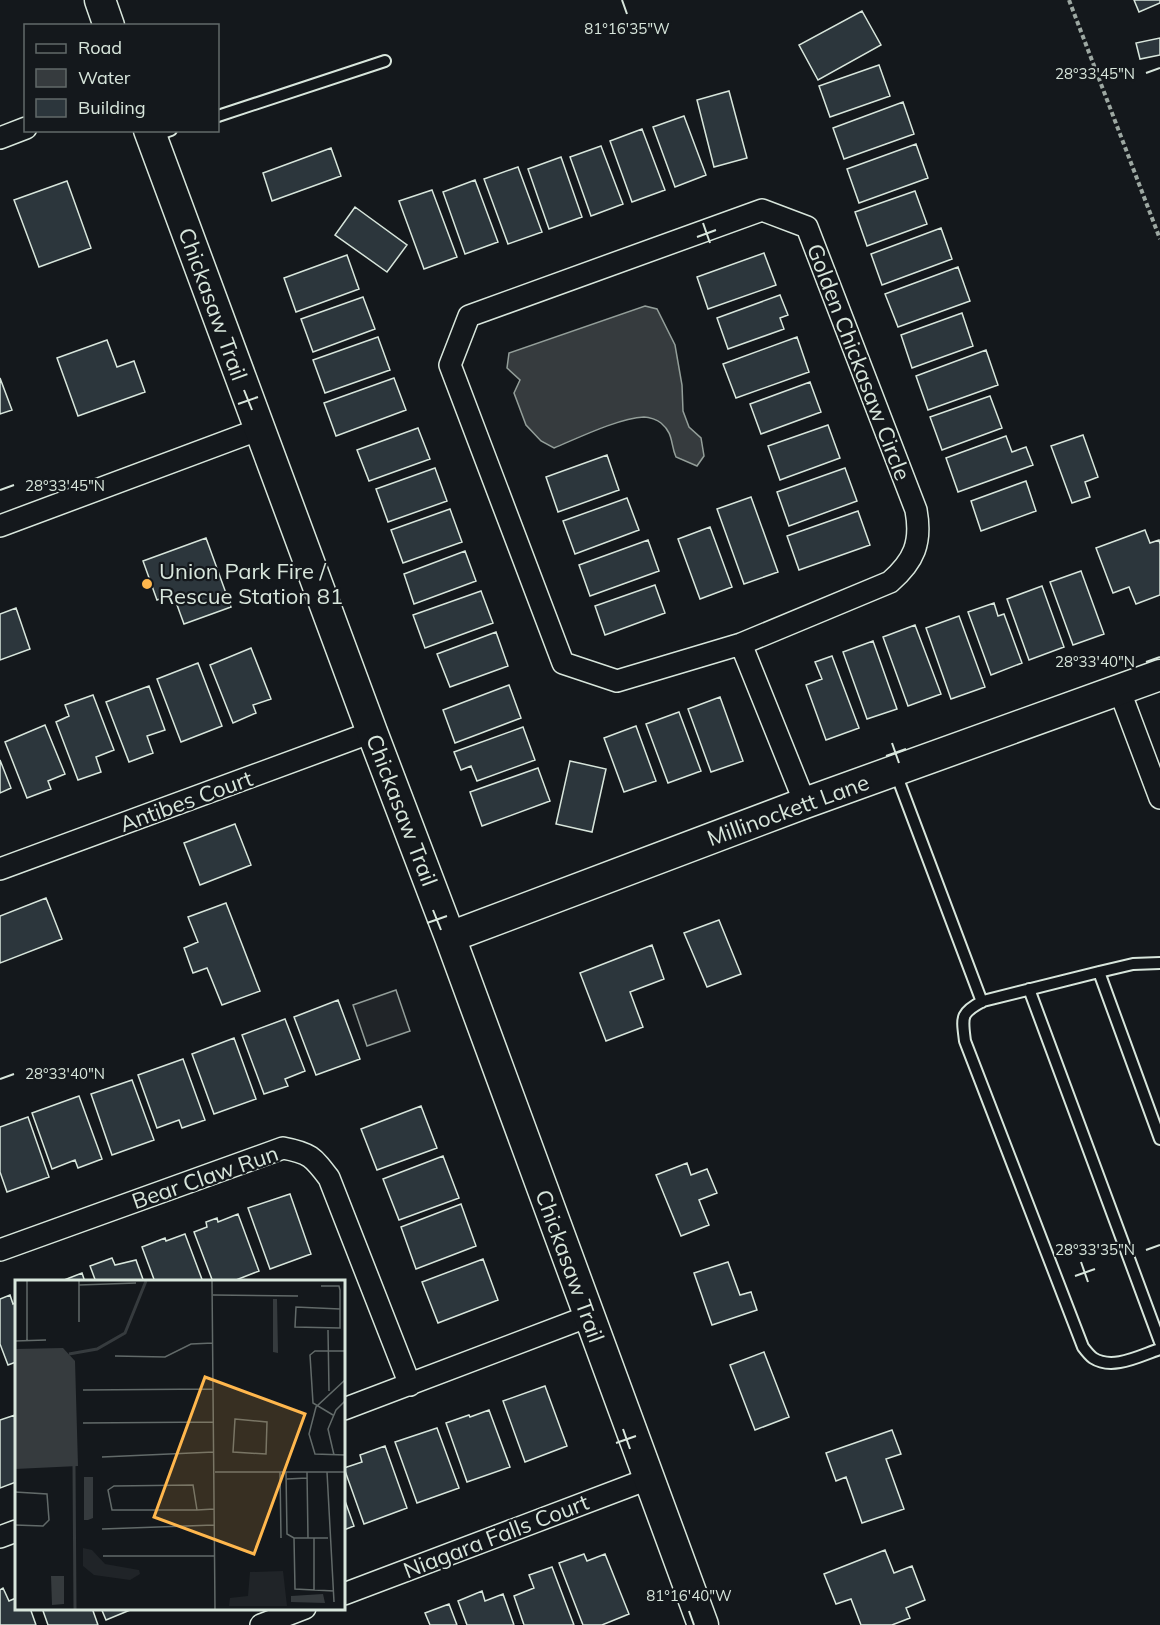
<svg xmlns="http://www.w3.org/2000/svg" width="1160" height="1625" viewBox="0 0 1160 1625" font-family="Mulish,sans-serif">
	<rect width="100%" height="100%" fill="#14181c"/>
	<path fill="#202428" stroke="#939e99" stroke-width="1.5" d="M396,990L410,1031L367,1046L353,1005Z"/>
	<path fill="#363b3e" stroke="#939e99" stroke-width="1.5" d="M645,306L657,309L675,345L682,385L683,411L689,427L701,438L704,456L697,466L676,457C670,443 674,434 661,423C658,420 649,417 644,417C619,418 578,438 554,448L541,441L526,425L514,393L520,380L507,368L509,353Z"/>
	<path fill="#2c363c" stroke="#d8e6dc" stroke-width="1.5" d="M1134,0H1160V3L1139,12Z
		M862,11L881,45L818,80L799,45Z
		M1160,38V55L1140,59L1136,43Z
		M879,65L890,96L830,117L819,86Z
		M729,91L747,158L714,167L697,100Z
		M903,102L914,134L844,159L833,128Z
		M684,116L706,175L675,187L653,127Z
		M642,129L665,190L632,202L610,141Z
		M916,144L928,178L859,203L847,169Z
		M601,146L623,204L591,216L570,157Z
		M331,148L341,176L272,201L263,173Z
		M561,157L582,217L549,229L528,169Z
		M518,167L542,232L508,244L484,179Z
		M475,180L498,242L465,254L443,192Z
		M67,181L91,248L39,267L14,200Z
		M432,190L457,257L424,269L399,201Z
		M915,191L927,224L867,246L855,212Z
		M355,207L407,245L387,272L335,235Z
		M941,228L952,259L882,285L871,254Z
		M764,253L776,285L708,309L697,277Z
		M347,255L359,289L296,312L284,278Z
		M958,267L970,301L898,327L885,294Z
		M780,295L788,315L780,318L784,329L728,349L717,318Z
		M363,297L375,329L313,352L301,319Z
		M962,313L973,346L912,368L901,335Z
		M378,337L390,370L325,393L313,360Z
		M797,337L809,372L736,398L723,364Z
		M107,340L117,367L134,361L145,392L78,416L57,358Z
		M986,350L998,385L928,410L916,376Z
		M0,378L12,410L0,414Z
		M394,378L406,410L336,436L324,403Z
		M810,382L821,412L761,434L750,404Z
		M990,396L1002,428L942,450L930,417Z
		M828,425L840,458L780,480L768,446Z
		M418,428L430,459L369,481L357,450Z
		M1083,435L1098,477L1085,482L1090,497L1072,503L1051,446Z
		M1006,436L1012,452L1026,447L1033,465L958,492L946,458Z
		M607,455L619,490L558,512L546,477Z
		M435,468L447,501L388,522L376,489Z
		M845,468L857,501L789,526L777,492Z
		M1026,481L1036,511L981,531L971,501Z
		M751,497L778,572L744,584L717,509Z
		M627,498L639,530L575,554L563,521Z
		M450,509L462,542L403,563L391,530Z
		M858,511L870,545L799,570L787,536Z
		M710,527L732,587L700,599L678,539Z
		M1145,530L1150,543L1159,540L1160,544V595L1136,604L1129,587L1113,593L1096,548Z
		M206,538L231,607L184,624L173,594L157,600L143,561Z
		M648,540L659,571L590,596L579,565Z
		M465,551L476,581L414,604L404,574Z
		M1081,571L1104,634L1073,645L1050,582Z
		M655,585L665,613L605,635L595,606Z
		M1042,586L1064,647L1029,660L1007,599Z
		M481,591L493,623L425,648L413,615Z
		M994,603L998,616L1004,614L1022,663L991,675L968,612Z
		M16,608L30,649L0,660V614Z
		M959,616L985,687L951,699L926,628Z
		M915,625L941,694L908,706L883,637Z
		M496,632L508,666L450,687L437,654Z
		M873,641L897,709L867,719L843,652Z
		M251,648L271,699L253,705L256,713L233,723L210,665Z
		M832,656L859,728L826,740L806,685L822,679L815,662Z
		M198,663L222,726L181,742L157,679Z
		M509,685L521,718L455,743L443,710Z
		M149,686L165,730L147,736L153,753L129,762L106,702Z
		M93,695L114,750L96,757L101,772L78,780L56,722L69,716L65,705Z
		M720,697L743,761L711,772L688,709Z
		M679,712L701,771L668,783L646,724Z
		M45,725L65,774L48,781L51,789L27,798L5,742Z
		M636,726L656,781L624,792L604,738Z
		M523,727L535,760L477,781L471,766L461,770L454,752Z
		M0,760L11,788L0,793Z
		M570,761L606,769L592,832L556,824Z
		M538,768L550,801L482,826L470,792Z
		M235,824L251,865L200,885L184,843Z
		M46,898L62,939L0,963V916Z
		M226,903L260,991L222,1005L207,968L193,973L184,948L198,942L188,917Z
		M719,920L741,974L707,987L684,933Z
		M652,945L664,979L630,992L643,1027L606,1041L580,973Z
		M338,1000L360,1059L316,1075L294,1017Z
		M285,1019L305,1071L285,1079L288,1086L264,1094L242,1035Z
		M234,1038L256,1099L214,1114L192,1054Z
		M183,1059L205,1120L182,1128L179,1120L157,1128L138,1075Z
		M132,1080L154,1140L112,1155L91,1094Z
		M79,1096L102,1159L78,1168L75,1160L52,1169L32,1113Z
		M421,1106L437,1148L377,1170L361,1129Z
		M28,1117L49,1177L7,1192L0,1172V1127Z
		M443,1156L459,1198L399,1220L383,1179Z
		M687,1163L691,1175L707,1169L717,1193L699,1200L709,1225L681,1236L656,1175Z
		M290,1194L311,1254L270,1269L248,1208Z
		M461,1204L476,1246L416,1269L401,1227Z
		M238,1214L259,1271L231,1282H213L194,1232L207,1227L206,1222L217,1218L218,1222Z
		M185,1234L203,1282H155L142,1247L165,1238L166,1241Z
		M112,1258L115,1265L136,1260L144,1282H96L90,1266Z
		M483,1259L498,1300L438,1323L422,1282Z
		M728,1262L740,1295L751,1292L757,1310L712,1325L694,1273Z
		M82,1273L85,1282H59Z
		M10,1295L13,1304L16,1302V1362L8,1365L0,1344V1299Z
		M764,1352L789,1417L755,1430L730,1365Z
		M545,1386L567,1446L525,1462L503,1401Z
		M489,1410L510,1467L467,1482L446,1423L469,1415L470,1417Z
		M15,1415L16,1419V1482L0,1488V1420Z
		M437,1428L459,1488L417,1503L395,1442Z
		M892,1430L901,1454L886,1459L904,1509L862,1523L846,1477L836,1481L826,1453Z
		M385,1446L407,1508L364,1524L344,1468L362,1462L360,1455Z
		M344,1498L354,1526L344,1530Z
		M885,1550L894,1573L912,1566L925,1600L906,1608L910,1618L892,1625H861L851,1599L836,1604L824,1574Z
		M584,1554L587,1561L605,1554L629,1614L602,1625H583L559,1563Z
		M552,1567L574,1625H524L514,1596L534,1588L529,1575Z
		M3,1588L9,1601L16,1598V1608H30L36,1625H0V1590Z
		M482,1591L485,1601L503,1594L514,1625H467L458,1601Z
		M449,1604L457,1625H430L425,1613Z
		M42,1608H92L98,1625H48Z
		M101,1608H135L106,1620Z"/>
	<g fill="none" stroke-linecap="round" stroke-linejoin="round">
		<g stroke="#d8e6dc" stroke-width="14">
			<path id="lane" d="M218,116L385,61
				M154,136L171,130
				M895,771L982,1002
				M1160,963L1133,964L1099,972L983,1001C960,1013 962,1017 965,1041L1083,1347C1086,1351 1089,1355 1093,1358C1113,1371 1141,1355 1160,1349
				M1099,972L1160,1139
				M1029,989L1160,1342"/>
		</g>
		<g stroke="#d8e6dc" stroke-width="24">
			<path id="street" d="M0,138L26,128
				M762,210L807,227L916,510C922,543 914,561 890,582L741,644L617,681L563,663L450,365L469,316Z
				M0,526L260,429
				M741,644L805,803
				M1119,689L1160,798
				M0,869L372,732
				M0,1250L283,1148C310,1153 313,1157 329,1178L410,1385
				M344,1409L589,1316
				M0,1537L16,1531
				M344,1594L648,1479
				M261,1625L305,1608"/>
		</g>
		<g stroke="#d8e6dc" stroke-width="33">
			<path id="secondary" d="M100,0L109,26
				M149,130L372,732L450,937L703,1625
				M450,937L805,803L1160,675"/>
		</g>
		<path stroke="#9da8a2" stroke-width="4" stroke-dasharray="4.5 3" stroke-linecap="butt" d="M1069,0L1160,239"/>
		<use href="#lane" stroke="#14181c" stroke-width="10"/>
		<use href="#street" stroke="#14181c" stroke-width="21"/>
		<use href="#secondary" stroke="#14181c" stroke-width="30"/>
	</g>
	<path fill="none" stroke="#d8e6dc" stroke-width="2" d="M622,0L627,14M1146,73L1160,68M703,223L710,243M697,237L716,230M244,390L252,410M238,404L258,397M0,490L14,485M1146,662L1160,657M892,743L899,763M886,756L906,749M433,910L441,930M427,923L447,916M0,1079L14,1074M1146,1250L1160,1245M1081,1262L1088,1282M1075,1276L1095,1269M623,1429L630,1449M616,1443L636,1436M689,1611L694,1625"/>
	<circle fill="#ffb74d" stroke="#14181c" stroke-width="2" cx="147" cy="584" r="6"/>
	<g text-anchor="middle" dominant-baseline="central" stroke-width="4.5" stroke-linejoin="round" paint-order="stroke">
		<g font-size="22" fill="#d8e6dc" stroke="#14181c">
			<text transform="translate(213 304) rotate(70)">Chickasaw Trail</text>
			<text transform="translate(859 362) rotate(69)">Golden Chickasaw Circle</text>
			<text transform="translate(186 801) rotate(-20)">Antibes Court</text>
			<text transform="translate(402 810) rotate(69)">Chickasaw Trail</text>
			<text transform="translate(788 810) rotate(-20)">Millinockett Lane</text>
			<text transform="translate(205 1177) rotate(-19)">Bear Claw Run</text>
			<text transform="translate(570 1266) rotate(70)">Chickasaw Trail</text>
			<text transform="translate(496 1536) rotate(-21)">Niagara Falls Court</text>
		</g>
		<g font-size="22" fill="#d8e6dc" stroke="#14181c" text-anchor="start">
			<text x="159" y="571">Union Park Fire /<tspan x="159" dy="25">Rescue Station 81</tspan></text>
		</g>
	</g>
	<g transform="translate(15 1280)">
		<rect width="330" height="330" fill="#14181c"/>
		<path d="M68,268L77,270L90,284L124,290L125,294L115,300L79,295L68,286ZM268,291L272,326H214L215,318L233,316L235,292Z" fill="#202428"/>
		<path d="M258,19H262L263,73L258,72ZM48,68L60,81L63,186L0,189V69ZM69,197H78V238L73,240H69ZM36,296H49V324L37,325ZM308,314L310,323L276,322V316Z" fill="#363b3e"/>
		<path fill="none" stroke="#363b3e" stroke-width="3" d="M54,74L82,69L110,53L131,1M59,186L60,329"/>
		<path fill="none" stroke="#626a69" stroke-width="1.5" d="M12,1V60M64,1V42M197,1L200,329M64,5L121,3M306,6H324L325,10V48L280,47L281,27L325,29M198,15L283,16M313,50L314,111M0,61L31,60M100,76L150,77L176,64L198,63M330,100L301,127L294,154L300,174L330,175M68,110L198,109M318,135L298,123L295,75L300,71H330M220,139L252,142L251,174L218,172ZM68,143L199,142M319,175L313,149L321,130L330,121M87,177L199,172M200,192H330M265,192L266,258M271,192L272,254L279,258M292,192L293,258M312,192L319,322M272,199L292,198M0,212L32,214L34,240L28,246L0,245M182,230L178,205L99,206L93,210L97,230H182L199,229M87,249L199,245M279,258L280,309L319,311M279,258H313M299,258V311M88,276H200"/>
		<path fill="#ffb74d" fill-opacity="0.15" stroke="#ffb74d" stroke-width="3" d="M190,97L290,134L239,274L139,237Z"/>
		<rect width="330" height="330" fill="none" stroke="#d8e6dc" stroke-width="3"/>
	</g>
	<g font-size="15" text-anchor="middle" fill="#d8e6dc" stroke="#14181c" stroke-width="4.5" stroke-linejoin="round" paint-order="stroke">
		<text x="627" y="34">81°16'35"W</text>
		<text x="1095" y="79">28°33'45"N</text>
		<text x="65" y="491">28°33'45"N</text>
		<text x="1095" y="667">28°33'40"N</text>
		<text x="65" y="1079">28°33'40"N</text>
		<text x="1095" y="1255">28°33'35"N</text>
		<text x="689" y="1601">81°16'40"W</text>
	</g>
	<rect x="24" y="24" width="195" height="108" fill="#14181c" stroke="#626a69" stroke-width="1.5"/>
	<rect x="36" y="44" width="30" height="9" fill="#14181c" stroke="#626a69" stroke-width="1.5"/>
	<text x="78" y="54" font-size="18" fill="#d8e6dc">Road</text>
	<rect x="36" y="69" width="30" height="18" fill="#363b3e" stroke="#626a69" stroke-width="1.5"/>
	<text x="78" y="84" font-size="18" fill="#d8e6dc">Water</text>
	<rect x="36" y="99" width="30" height="18" fill="#2c363c" stroke="#626a69" stroke-width="1.5"/>
	<text x="78" y="114" font-size="18" fill="#d8e6dc">Building</text>
</svg>
